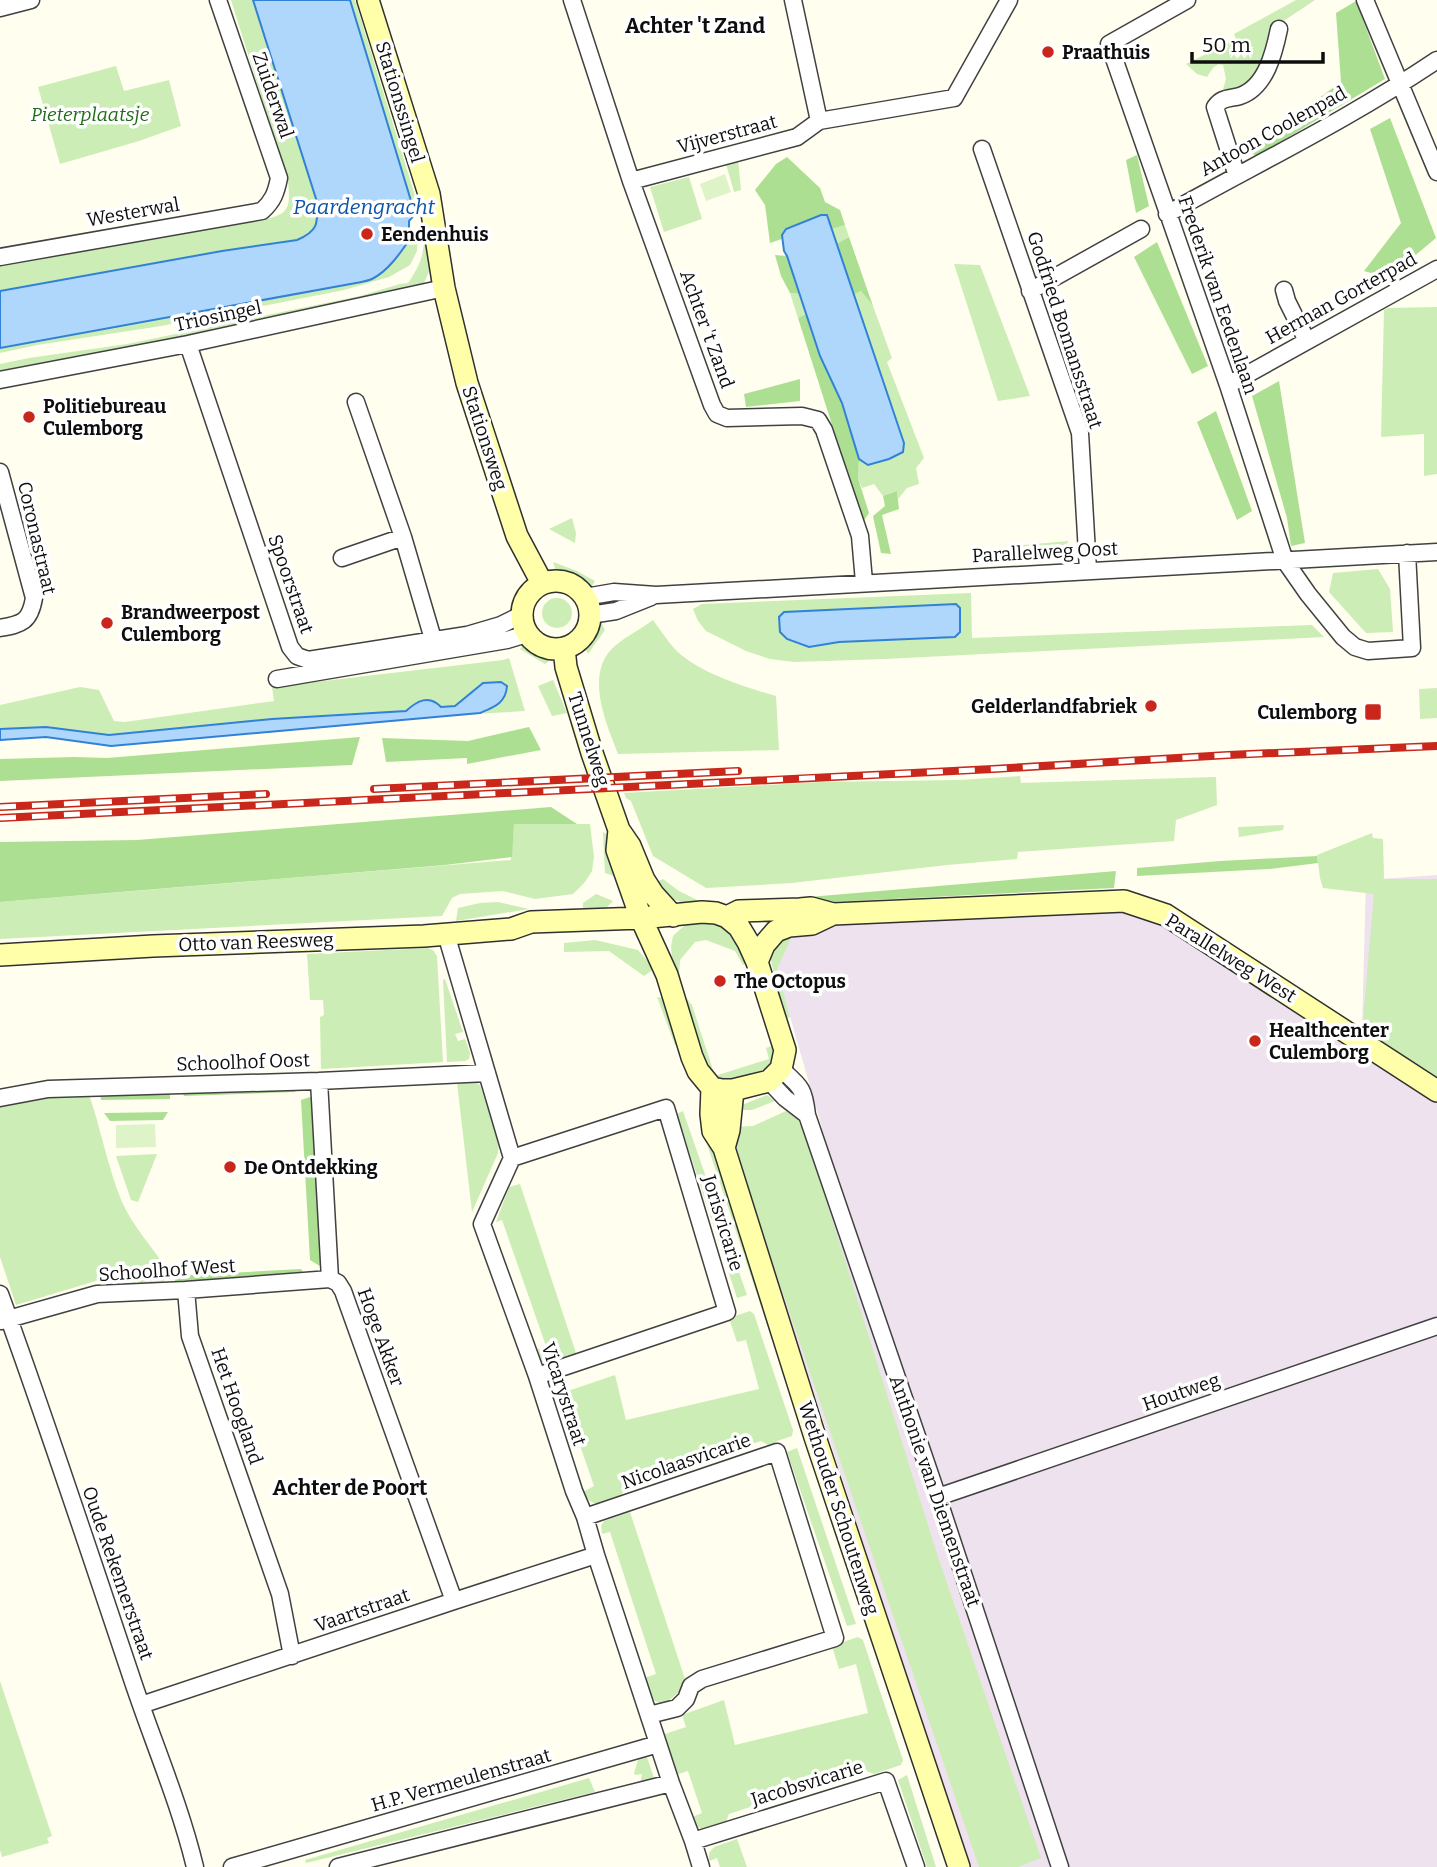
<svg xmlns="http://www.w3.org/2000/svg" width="1437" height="1867" viewBox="0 0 1437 1867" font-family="Bitter,serif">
	<rect width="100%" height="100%" fill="#fffeef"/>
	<path fill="#ede2ed" d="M1437,875V1867H970L737,1159L822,1128L765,929L1131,897L1362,1031L1366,880Z"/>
	<path fill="#ccedb5" d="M231,0H253L317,202C318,224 318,231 297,240L222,251L0,291V266L262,220C288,214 291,210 288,182Z
		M350,0H355L420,212L415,214Z
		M1296,0H1315L1279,24L1271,53L1251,81L1239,90L1222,93L1226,79L1223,65C1215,62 1211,71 1207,77L1197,74L1186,64L1236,39L1234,34Z
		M116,66L124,91L169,80L181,126L139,141L60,164L38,87Z
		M738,159L741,190L734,192L726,164Z
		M689,177L702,219L664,232L650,187Z
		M845,225L849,237L836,244L832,229Z
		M425,228L431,267L424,283V288L0,374V364L29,358L127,344L360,296L400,284L408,283C422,263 424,253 425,228Z
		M414,233H418L417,251L410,265L389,277L344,290L161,326L37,345L0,353V348L372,279L403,250Z
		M954,264L980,265L1030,396L998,401Z
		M861,291L873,306L892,358L887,362L924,458L916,468L919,484L907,488L898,499L897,491L883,496L874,484L862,488L858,478L859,459L868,465L889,459L903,452L904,443L853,295Z
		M790,293L800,294L806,314L798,318Z
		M1437,307V474L1424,476V434L1381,437L1384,310L1388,308Z
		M572,518L576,533L575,543L549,529Z
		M1068,541V554L1024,556L1023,545Z
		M553,562L577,571L595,581L589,591L556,571Z
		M1378,569L1390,589L1393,632L1366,633L1329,592L1333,573Z
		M971,593L972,638L1312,625L1324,637L885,659L794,662L770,659L746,651L706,631L698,621L693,609L702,604Z
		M542 613a15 15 0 1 1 30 0a15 15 0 1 1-30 0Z
		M600,620L605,630L588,654L584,646Z
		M653,620C660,629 666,639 673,647C695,672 745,687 776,696L779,750L618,754C606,722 583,672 616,645C627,636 641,629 653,620Z
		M524,643L554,657L545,664L520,649Z
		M509,658L525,711L207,730L0,739V705L80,687L99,690L114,721L125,722L274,701L272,687L503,660Z
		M553,680L567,713L552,716L538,686Z
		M1437,688V718L1420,719L1419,689Z
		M1020,776L1021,783L1216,777L1217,805L1176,820L1174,841L1018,852L1017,859L947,865L792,883L706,888L653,856L631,801L626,798L624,793L820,782L959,780Z
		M514,824H590L594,857L592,871L585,882L573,894L535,899L503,891L460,894L452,898L442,916L0,939V902L511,860Z
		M1284,825L1283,830L1239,837L1238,827Z
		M603,832L609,836L617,877L605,873Z
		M1372,833L1373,838L1383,839L1384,879H1437V1079L1362,1031L1374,894L1323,888L1320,878L1317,855Z
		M663,879L679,891L699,901L697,907L669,898L655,883Z
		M596,894L613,901L604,910L583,912V903Z
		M498,902L529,909L456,921L458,908L480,903Z
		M706,921L727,927L731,937L748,961L743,965L735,951L706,940L695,942L680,960L679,973L683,994L692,1005L715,1076L769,1059L766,1048L774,1045C774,1055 775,1061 767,1068C749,1074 723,1089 707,1073L673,971L671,946L673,936L685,925Z
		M783,936H792L777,969L790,1017L783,1019L769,950Z
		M595,940L638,950L654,969L644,976L609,951L564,952V943Z
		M428,948L433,950L437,956L443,1062L321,1069L320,1017L324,1015L323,1000H310L307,954Z
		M445,979L463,1032L455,1034L458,1041L465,1039L470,1053L469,1059L465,1061L447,1062L443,980Z
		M657,997L664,998L682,1046L675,1045Z
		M475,1082L480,1085L499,1141L498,1153L472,1212L457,1083Z
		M88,1092C101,1128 107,1166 122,1202C132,1225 154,1249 168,1271L141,1278L99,1280L16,1305L0,1257V1103Z
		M767,1095L775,1101L752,1110H738L742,1105Z
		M683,1111L747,1295L737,1298L677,1114Z
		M786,1111L797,1119L805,1133L937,1554L1041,1858L1018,1867H979L737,1159L735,1127L753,1126Z
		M708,1124L826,1502L701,1126Z
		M157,1154L138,1202L131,1200L116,1156Z
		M520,1184L577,1356C562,1361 542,1372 534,1351L546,1346L502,1220L496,1222L509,1187Z
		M165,1276L163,1286L19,1312L21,1307L111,1284Z
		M750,1311L754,1314L793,1430L792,1436L777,1441L771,1447L761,1441L626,1486L621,1496C605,1502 593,1511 583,1492L594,1486L562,1393L615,1375L626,1420L759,1389L746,1340L737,1342L729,1318Z
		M797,1448L856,1624L847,1626L787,1452Z
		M630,1512L686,1682C679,1693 661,1714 650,1695C647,1691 645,1684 644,1678L656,1674L610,1532L602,1534L601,1526L604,1521Z
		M858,1637L863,1640L903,1760L901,1765L874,1774L864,1770L729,1814L725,1824L707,1830L696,1827L690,1818L702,1813L688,1771L675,1775L662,1735L686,1727L682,1715L724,1700L735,1745L868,1713L856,1664L839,1669L832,1646Z
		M0,1681L52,1836L47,1838L49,1843L2,1857L0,1850Z
		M639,1757H647L655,1781L639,1789L642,1774L635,1775L634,1773Z
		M907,1775L936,1867H927L898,1780Z
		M589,1778L595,1792L306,1863L305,1860Z
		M737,1839L747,1867H720L717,1858L709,1861V1853L714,1847Z"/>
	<path fill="#addf93" d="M1356,1L1385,79L1257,156L1247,151L1341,82L1336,13Z
		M1390,118L1436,238L1388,278L1364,271L1401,223L1370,129Z
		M1137,155L1149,206L1136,213L1126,160Z
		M787,157L820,188L825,202L840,210L845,225L832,229L827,216L782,235V239L770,243L765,205L755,190L776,164Z
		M849,237L873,306L861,291L853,295L836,244Z
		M1157,242L1208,366L1192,374L1134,257Z
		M775,255L787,256L800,294L790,293L781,276Z
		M806,314L820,356L842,403L859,459L858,478L869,513L863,522L798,318Z
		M800,379V401L746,407L744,394Z
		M1279,381L1305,543L1291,546L1287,518L1252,396Z
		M1216,411L1252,511L1237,520L1197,422Z
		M897,491L899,509L882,515L891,554L881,553L873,516L885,506L883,496Z
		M529,727L541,750L467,764V758L386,762L382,738L468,741Z
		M360,737L352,765L0,781V759L74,757L107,758Z
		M551,807L577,824H514L512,857L445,865L0,902V842L137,840Z
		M1317,856L1318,863L1269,869L1137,876V868L1220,861Z
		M1116,871L1114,888L811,903L809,897Z
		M298,1086L295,1092L184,1096L182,1091Z
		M170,1092V1099L101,1100L100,1093Z
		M313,1096L323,1268L310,1260L301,1100Z
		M168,1112L163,1120L110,1121L104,1113Z
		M301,1269L305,1276L175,1284V1276Z"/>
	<path fill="#dff3c8" d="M725,174L731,192L706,201L700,184Z
		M155,1124L156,1147L116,1148V1125Z"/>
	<path fill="#afd6fb" stroke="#3182d7" stroke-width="2" d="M253,0H350L415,214L409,221V230L414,233C403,249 390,270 372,279C368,281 361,282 356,283L0,348V291L222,251L297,240C318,231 318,224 317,202Z
		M821,215H827L904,443L903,452L889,459L868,465L859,459L842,403L820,356L787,256L784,251L782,235L786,229Z
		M956,604L960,608V632L955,637L839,642L809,647L787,639L780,632L779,617L784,612Z
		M501,682L507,686C506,703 494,707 480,713L111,746L46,737L0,740V729L46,727L109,735L272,719L406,711C417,701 429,694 441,707L455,706L483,683Z"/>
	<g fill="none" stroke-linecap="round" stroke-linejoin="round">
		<g stroke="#414141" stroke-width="19">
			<path id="street" d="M572,0L631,181L712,405L717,414L727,418L802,416L818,420L824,430L860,536L864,582
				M793,0L819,121
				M1187,0L1109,44L1228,385L1285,561L1308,594L1343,637L1355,647L1368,651L1412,648L1407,553
				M1365,0L1437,172
				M0,8L31,0
				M982,149L1080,433L1088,570
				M1237,176L1215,107C1222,97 1229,99 1240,96C1266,87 1274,53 1279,29
				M631,181L797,137L819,121L954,98L1009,0
				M1167,214C1258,163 1351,118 1437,60
				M0,257L262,211C273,201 276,193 279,178L218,0
				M1284,290L1287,301L1307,341
				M1030,291L1141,229
				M188,344L290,647L297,656L308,660L467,635L501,625L521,615
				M0,380L188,344L444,288
				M1228,385L1437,269
				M356,402L403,537L433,639
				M0,472L34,598C30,622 22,624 0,628
				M342,558L403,537
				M585,597L614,592L656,595L1437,552
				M590,615L616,611L651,597
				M277,679L507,640L527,634
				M446,934L512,1158L482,1224L537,1376L574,1491L585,1517L596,1555L671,1783L693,1841L701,1867
				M781,1069C801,1087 804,1088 807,1115L932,1480L1060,1867
				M319,1081L330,1279
				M769,1081L785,1098L807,1115
				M0,1098L48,1089L319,1081L487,1073
				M512,1158L666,1108L727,1312L537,1376
				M330,1279L338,1283L343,1291L454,1601
				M186,1290L190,1336L280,1594L292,1656
				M0,1294C46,1420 88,1548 131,1676C152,1740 179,1801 195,1867
				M1,1321L97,1294L186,1290L330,1279
				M938,1497L1437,1326
				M585,1517L777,1452L835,1638L702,1679L691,1686L686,1699L677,1708L649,1715
				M141,1705L454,1601L596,1555
				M693,1841L886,1781L916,1867
				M232,1867L658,1744
				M338,1867L671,1783"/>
		</g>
		<g stroke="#303030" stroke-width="24">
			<path id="secondary" d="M368,0L429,194L444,288L467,383L517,536L542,583
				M522 615a34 34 0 1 1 68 0a34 34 0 1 1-68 0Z
				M564,648L566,667L592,753L619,830L630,846L644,880L653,894L673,916
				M619,830L617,850L641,918L667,975L692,1057L698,1071L712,1088L711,1114L713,1131L724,1148L815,1437L959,1867
				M727,917L739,911L800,909L811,908L833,914L1124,901L1166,915L1437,1091
				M0,955L153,946L424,936L511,929L531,922L641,918L702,912L716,913L727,917L739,927L748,942L757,962L785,1050L781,1069L769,1081L733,1090H722L712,1088
				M757,962L764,945L776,931L789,926L812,924L833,914
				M724,1148L729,1130L733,1090"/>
		</g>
		<use href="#street" stroke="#fff" stroke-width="16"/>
		<use href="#secondary" stroke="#ffa" stroke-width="21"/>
		<g stroke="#c9271b" stroke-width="8">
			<path id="rail" d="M374,789L738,771
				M0,807L266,794
				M0,818L993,769L1228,755L1437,746"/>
		</g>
		<use href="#rail" stroke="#fff" stroke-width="5" stroke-dasharray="16" stroke-linecap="butt"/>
	</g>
	<g fill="#c9271b" stroke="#fff" stroke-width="2.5">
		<circle cx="1048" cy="52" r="7"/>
		<circle cx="367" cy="234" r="7"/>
		<circle cx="29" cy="417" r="7"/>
		<circle cx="107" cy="623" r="7"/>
		<circle cx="1151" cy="706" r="7"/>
		<rect x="1364" y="703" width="18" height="18" rx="3.5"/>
		<circle cx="720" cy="981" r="7"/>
		<circle cx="1255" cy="1041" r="7"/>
		<circle cx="230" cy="1167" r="7"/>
	</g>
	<g text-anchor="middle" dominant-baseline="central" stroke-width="7" stroke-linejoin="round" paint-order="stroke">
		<g font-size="19" font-weight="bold" fill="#0e0e0e" stroke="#fff" text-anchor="start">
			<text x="1062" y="52">Praathuis</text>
			<text x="381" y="234">Eendenhuis</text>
			<text x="43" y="406">Politiebureau<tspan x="43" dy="22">Culemborg</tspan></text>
			<text x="121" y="612">Brandweerpost<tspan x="121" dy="22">Culemborg</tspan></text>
			<text x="1137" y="706" text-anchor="end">Gelderlandfabriek</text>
			<text x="1357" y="712" text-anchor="end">Culemborg</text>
			<text x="734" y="981">The Octopus</text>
			<text x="1269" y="1030">Healthcenter<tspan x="1269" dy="22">Culemborg</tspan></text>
			<text x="244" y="1167">De Ontdekking</text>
		</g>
		<g font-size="19" fill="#0e0e0e" stroke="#fff">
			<text transform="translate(273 95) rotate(71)">Zuiderwal</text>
			<text transform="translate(400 102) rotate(73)">Stationssingel</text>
			<text transform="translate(1273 131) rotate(-29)">Antoon Coolenpad</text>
			<text transform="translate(727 134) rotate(-15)">Vijverstraat</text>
			<text transform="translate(133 212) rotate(-10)">Westerwal</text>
			<text transform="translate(1218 295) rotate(71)">Frederik van Eedenlaan</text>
			<text transform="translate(1341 298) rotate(-29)">Herman Gorterpad</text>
			<text transform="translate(218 316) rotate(-12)">Triosingel</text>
			<text transform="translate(707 329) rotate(70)">Achter 't Zand</text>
			<text transform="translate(1065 330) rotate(72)">Godfried Bomansstraat</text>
			<text transform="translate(485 438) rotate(72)">Stationsweg</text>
			<text transform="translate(37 538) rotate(77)">Coronastraat</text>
			<text transform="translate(1045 552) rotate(-3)">Parallelweg Oost</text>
			<text transform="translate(291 584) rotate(71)">Spoorstraat</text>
			<text transform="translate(589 739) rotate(72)">Tunnelweg</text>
			<text transform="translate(256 942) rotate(-2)">Otto van Reesweg</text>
			<text transform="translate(1231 958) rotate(32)">Parallelweg West</text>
			<text transform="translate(243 1062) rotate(-2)">Schoolhof Oost</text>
			<text transform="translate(723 1223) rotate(73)">Jorisvicarie</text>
			<text transform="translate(167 1270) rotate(-4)">Schoolhof West</text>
			<text transform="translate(381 1337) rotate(70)">Hoge Akker</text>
			<text transform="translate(1181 1392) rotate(-19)">Houtweg</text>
			<text transform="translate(564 1394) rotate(72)">Vicarystraat</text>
			<text transform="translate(237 1406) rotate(71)">Het Hoogland</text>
			<text transform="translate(686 1461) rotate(-19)">Nicolaasvicarie</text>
			<text transform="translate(935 1491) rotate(71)">Anthonie van Diemenstraat</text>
			<text transform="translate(839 1508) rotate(72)">Wethouder Schoutenweg</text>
			<text transform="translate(118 1573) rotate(71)">Oude Rekemerstraat</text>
			<text transform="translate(362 1610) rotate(-19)">Vaartstraat</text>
			<text transform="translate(461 1780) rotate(-16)">H.P. Vermeulenstraat</text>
			<text transform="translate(807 1783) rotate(-17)">Jacobsvicarie</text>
		</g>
		<g font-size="19" font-style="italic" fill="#216b19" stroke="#fff">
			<text x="90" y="114">Pieterplaatsje</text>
		</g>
		<g font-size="21" font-weight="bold" fill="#0e0e0e" stroke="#fff">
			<text x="695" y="26">Achter 't Zand</text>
			<text x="350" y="1488">Achter de Poort</text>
		</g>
		<g font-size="21" font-style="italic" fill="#0d54a9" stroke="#fff">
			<text x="364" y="207">Paardengracht</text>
		</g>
	</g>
	<path d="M1192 52v10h131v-10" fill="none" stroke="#0e0e0e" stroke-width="3.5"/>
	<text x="1202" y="52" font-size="21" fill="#0e0e0e" stroke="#ffffff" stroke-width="5" paint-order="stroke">50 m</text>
</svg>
